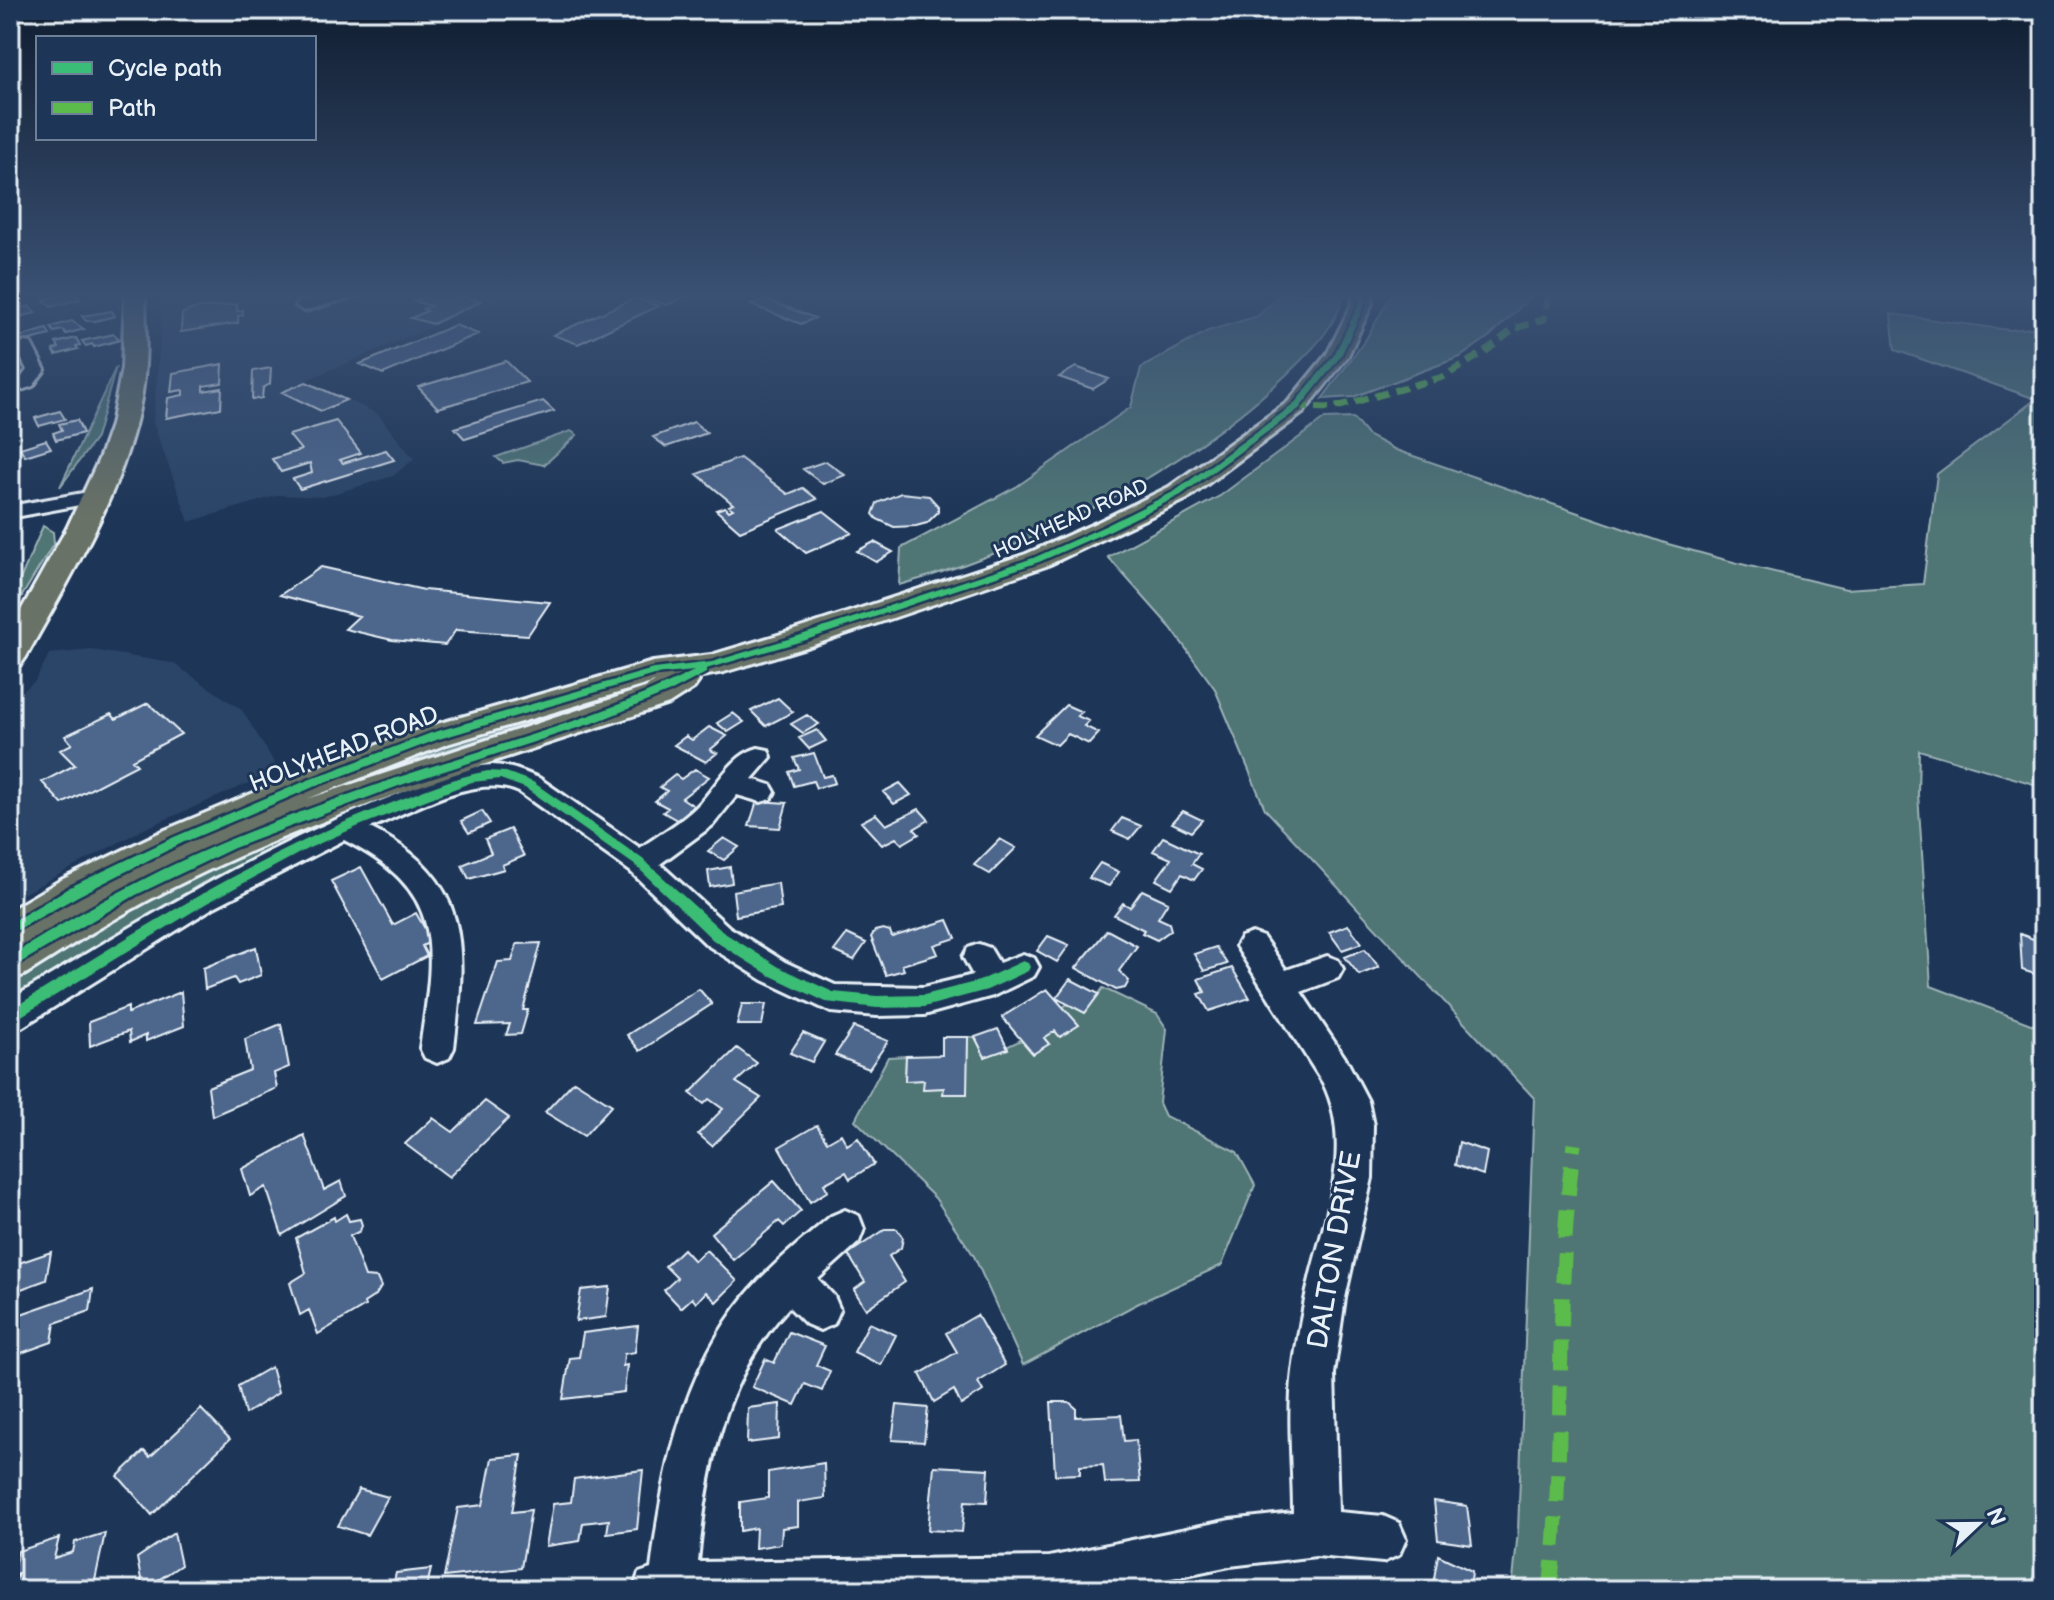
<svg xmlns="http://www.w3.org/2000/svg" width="2054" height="1600" viewBox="0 0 2054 1600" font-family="'Balsamiq Sans',sans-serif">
	<rect width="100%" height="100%" fill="#1d3557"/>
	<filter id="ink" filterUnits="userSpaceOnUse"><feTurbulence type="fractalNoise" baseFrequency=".0125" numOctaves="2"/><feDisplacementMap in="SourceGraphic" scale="16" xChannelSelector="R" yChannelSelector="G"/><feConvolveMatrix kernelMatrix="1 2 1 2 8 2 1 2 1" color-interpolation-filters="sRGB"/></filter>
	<g filter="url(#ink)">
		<path fill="#2b4467" d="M154,294H509L307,380L378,414L414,459L393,476L323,497L279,495L189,522L153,423L162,316Z
			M92,650L173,663L242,710L279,770L144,829L10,901V707L15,697L35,681L49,654Z"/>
		<path fill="#507475" stroke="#9cb2b6" stroke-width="2" d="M1280,294H1344C1336,328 1310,352 1285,376C1184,471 1032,549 899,585L901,548L1016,487L1131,407L1141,368L1208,331L1258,316Z
			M1392,294H1534L1490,336L1460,357L1353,397L1322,399L1366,339Z
			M1891,314L2009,330L2044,327V787L1919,750L1918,794L1931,986L2044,1029V1523L2037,1547L2032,1590H1512L1518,1531L1534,1098L1265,809L1215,689L1171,628L1108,557L1220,496L1324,419L1353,418L1367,435L1396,450L1668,544L1737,563L1846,589L1923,584L1937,474L2036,399L1895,350Z
			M116,367L96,438L60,487Z
			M571,431L577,435L544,465L518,460L503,463L496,457Z
			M43,526L53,532L54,543L10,616V603Z
			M657,678L654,684L414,760L135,866L391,759Z
			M501,752L492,762L331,820L202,883L17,1000L10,998V985C35,968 60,950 87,934C216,857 360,804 501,752Z
			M1103,988L1157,1014L1167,1029L1159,1103L1165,1116L1237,1152L1255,1185L1222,1265L1137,1304L1023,1365L974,1256L935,1198L855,1120L888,1057L906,1056L905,1080H924V1089L944,1088V1094H966L968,1037H975L985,1057L1021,1040L1049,1044L1044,1038L1055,1031L1060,1037L1078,1024L1063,1007L1068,1004L1085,1013Z"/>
		<path fill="#3f6b82" stroke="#83a1b1" stroke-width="2" d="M2044,1486V1590H2032Z"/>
		<path fill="#4d668c" stroke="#e8f1f8" stroke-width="2" d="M66,294H75L80,299L51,307L44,300Z
			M429,294H455L481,301L433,324L411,318L427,311L423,309L431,306L414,301Z
			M642,294H684L688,296L667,305L639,296Z
			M635,298L659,306L578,344L553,335Z
			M765,299L815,318L801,324L751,305Z
			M237,304V311L243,310V315L238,316V323L181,332L182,314L193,309Z
			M29,306L36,313L10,319V311Z
			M112,311L115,316L95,321H86L82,316Z
			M72,321L84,329L66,334L63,330L54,332L51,327Z
			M455,325L478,334L383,374L360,364Z
			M47,329L50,335L22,342L19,337Z
			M114,334L120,340L94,347L92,344L86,346L82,341Z
			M76,338L80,345L76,346L78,349L56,355L53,350L59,348L56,343Z
			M506,361L527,382L438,408L418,387Z
			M223,364L222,383L203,386V391L222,388L221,408L166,418L168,398L183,395V390L171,392L173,373Z
			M1076,367L1109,379L1093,389L1059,377Z
			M271,368L270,384L263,388L262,398L252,400L253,371Z
			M306,382L346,400L321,411L282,392Z
			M543,401L554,411L465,439L455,428Z
			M60,411L65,419L39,426L35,418Z
			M77,420L83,433L56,440L53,433L62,430L59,424Z
			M336,421L361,453L340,460L343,463L386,450L394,460L300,489L293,479L312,473L310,463L281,472L272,459L301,450L289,435Z
			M694,422L707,433L666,447L653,437Z
			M46,440L51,448L25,456L20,448Z
			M740,458L788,494L803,488L817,499L740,531L716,510L725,507L729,511L733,509L729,506L733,504L697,474Z
			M826,461L845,475L823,484L803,469Z
			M901,493L929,496L938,506V512L927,523L916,526L894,527L877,519L873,514L877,503Z
			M824,511L852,533L806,553L778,529Z
			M874,542L893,552L876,562L857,551Z
			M321,567L424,590L550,602L528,635L456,630L445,645L392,640L345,629L359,616L280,595Z
			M778,698L793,712L766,726L751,711Z
			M148,703L181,734L132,760L137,765L62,804L42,782L75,765L60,750L72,744L65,736L111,714L116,719Z
			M1066,705L1082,712L1077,716L1089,721L1084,726L1099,733L1089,744L1068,734L1057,745L1035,735Z
			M733,713L744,722L728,732L717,723Z
			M807,715L819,724L803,733L791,724Z
			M709,727L727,736L710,750L717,753L706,762L674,745L686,736L692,740Z
			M817,730L826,741L809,749L799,738Z
			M814,753L823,777L832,775L835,783L816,788L813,781L794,786L789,772L799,769L794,758Z
			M695,769L709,777L682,798L694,806L677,820L663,812L668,808L655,801L667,791L660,787L675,775L681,779Z
			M900,783L911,795L894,804L883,792Z
			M757,801L787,803L780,828L749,826Z
			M919,809L929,820L914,829L919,834L902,844L896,838L882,845L861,822L876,814L886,825Z
			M482,811L490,823L469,833L461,821Z
			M1183,811L1202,820L1191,832L1172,823Z
			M1122,818L1141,826L1130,839L1112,831Z
			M510,829L524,856L502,865L504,869L469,879L462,865L491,853L485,839Z
			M1163,837L1199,854L1192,864L1202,869L1194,880L1182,874L1172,888L1156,880L1171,859L1153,851Z
			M724,838L739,847L724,860L708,851Z
			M1000,839L1016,848L990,874L974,865Z
			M1100,863L1119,872L1109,886L1089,878Z
			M361,867L393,925L416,913L432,941L422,946L427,956L383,979L331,881Z
			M730,867L732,883L710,887L708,871Z
			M778,883L781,908L736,916L733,891Z
			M1142,890L1168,902L1158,918L1169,923L1171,930L1157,940L1142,933L1144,930L1114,915L1123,903L1130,907Z
			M948,920L956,938L934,945L938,954L902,965L904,970L886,975L871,937L875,931L883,929L890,931L892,937Z
			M1348,925L1362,943L1342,950L1329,932Z
			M1107,930L1137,946L1119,971L1129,981L1125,988L1116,990L1076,968Z
			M847,934L866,943L854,960L834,951Z
			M2020,934L2036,940L2038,975L2022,970Z
			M1048,936L1069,945L1057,962L1037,951Z
			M541,943L523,1010H528L521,1034L506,1035L510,1024L477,1025L498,962L512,961L517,944Z
			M256,947L261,975L238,984L234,978L205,989L203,968Z
			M1216,947L1227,964L1204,971L1194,954Z
			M1365,949L1379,967L1359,975L1345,957Z
			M1232,968L1250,998L1209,1011L1199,994L1205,992L1198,979Z
			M1070,979L1099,994L1085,1013L1056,998Z
			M699,989L712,1004L640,1051L627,1035Z
			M1047,989L1079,1025L1060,1037L1055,1031L1044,1038L1049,1044L1033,1054L1002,1017Z
			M181,992L184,1026L146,1041V1035L130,1042L129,1031L90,1046L89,1022L128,1007V1013Z
			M742,1004H766L762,1025H737Z
			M281,1024L289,1067L274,1073L277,1088L212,1116L208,1087L250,1070L245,1039Z
			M854,1027L888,1041L869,1069L835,1055Z
			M998,1029L1008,1049L985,1057L975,1037Z
			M803,1033L824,1042L812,1062L790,1053Z
			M942,1037H968L967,1094H943L944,1088L923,1089L924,1080L905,1081L906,1056L942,1055Z
			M737,1048L757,1063L736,1082L761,1098L712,1146L698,1134L723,1109L709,1099L704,1104L690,1093Z
			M574,1081L612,1105L584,1136L545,1112Z
			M485,1101L509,1118L449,1177L405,1144L433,1118L453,1132Z
			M817,1125L827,1142L841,1134L847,1145L858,1138L874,1164L850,1179L846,1172L824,1184L828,1191L810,1202L779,1147Z
			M304,1135L324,1190L341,1181L346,1196L282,1235L266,1187L250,1196L242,1169Z
			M1459,1142L1487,1152L1483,1175L1455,1165Z
			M774,1181L801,1211L784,1226L779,1221L733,1260L711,1233Z
			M346,1214L349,1221L360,1219L362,1225L360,1231L350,1236L365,1277L377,1278L381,1287L376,1295L364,1303L365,1306L318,1334L309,1310L300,1315L290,1283L306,1273L296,1238L334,1217L335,1221Z
			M886,1229H897L903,1238L901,1248L889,1256L905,1282L866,1309L854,1290L865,1282L848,1254Z
			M683,1249L694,1261L706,1250L737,1281L716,1302L706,1292L696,1303L692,1298L681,1308L664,1290L677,1278L665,1266Z
			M51,1252L46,1280L10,1293V1266Z
			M610,1287L606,1317L576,1321L581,1290Z
			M93,1289L90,1311L55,1323L52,1342L10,1357V1335L15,1334L18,1315Z
			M977,1315L1005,1365L978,1382L983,1391L961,1405L954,1390L934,1402L920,1374L957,1352L946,1333Z
			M869,1323L896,1335L881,1365L854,1352Z
			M638,1326L635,1352L624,1354L623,1366L627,1365L624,1392L563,1399L570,1358L579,1357L583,1333Z
			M789,1332L825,1346L816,1365L830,1371L822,1391L805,1384L795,1405L752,1387L765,1359L774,1363Z
			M271,1367L278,1393L245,1414L238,1386Z
			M1051,1402H1069L1076,1408V1417L1121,1415L1124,1441L1136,1440L1140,1482L1105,1483L1103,1465L1080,1466V1474L1055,1475Z
			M780,1404L779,1439L747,1443L748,1408Z
			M897,1405L928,1408L924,1442L892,1440Z
			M201,1409L230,1439L152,1515L118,1476L144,1451L150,1457Z
			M522,1455L512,1512L531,1510L521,1568L444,1577L458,1508L483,1505L492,1458Z
			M824,1463L825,1498L798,1502V1526L782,1528L781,1544L755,1548L756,1528L740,1531V1502L768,1498V1472Z
			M934,1466L989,1469L987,1502L965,1501L962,1532L928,1530Z
			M643,1470L637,1529L607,1533L609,1520L583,1523L580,1541L546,1546L553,1504L571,1502L574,1479Z
			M359,1489L388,1497L367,1535L338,1526Z
			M1434,1501L1467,1506L1472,1545L1438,1540Z
			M105,1533L93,1590H13L18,1573L11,1575L18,1551L59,1538L54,1558L73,1552L75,1542Z
			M174,1533L181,1565L143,1590L137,1558Z
			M1438,1555L1472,1571L1470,1590H1432Z
			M431,1569L426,1590H392L396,1573Z"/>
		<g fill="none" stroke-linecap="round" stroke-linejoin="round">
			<g stroke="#e8f1f8" stroke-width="6">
				<path id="minor" d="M333,294H363L304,311L296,306L298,303Z
					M25,342L31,343L45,370L33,386L10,394V383L21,378L27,370L16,347Z
					M94,491L101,493L104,497L101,501L10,518V506Z
					M758,748L768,750L771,757L752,779L771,785L775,792L771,799L761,802L737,795L713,825L660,864L729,927L785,962L835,985L924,987L973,975L963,957L968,948L979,944L990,948L999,963L1023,954L1034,958L1039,967L1034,976L993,996L924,1015L877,1016L831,1012L763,980L707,945L630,871L519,792C476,772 412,811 370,828C473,879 466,948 454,1048L449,1058L437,1063L425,1058L420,1048C435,947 447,892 344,840L214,907L22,1027L10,1031V1000C134,924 257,849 393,796C424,784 458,766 492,765C508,765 524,772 539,778L640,848C657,836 676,825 691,812C714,793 728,756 758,748Z
					M1252,933L1263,937L1286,970L1327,956L1338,960L1343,969L1338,978L1301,992L1347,1061L1368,1101L1373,1125L1372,1178L1345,1298L1334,1374L1338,1512L1383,1516L1399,1523L1406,1539L1399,1555L1383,1562L1316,1556L1230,1566L1113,1590H633L639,1573L651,1569C663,1471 682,1373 746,1295C771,1265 802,1241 831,1216L845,1210L859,1216L864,1229L859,1242L818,1279L834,1296L840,1310L834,1324L820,1330L806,1324L789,1307C723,1378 707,1469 698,1562L1049,1557L1230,1520L1293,1513C1293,1467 1287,1417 1293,1371C1297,1339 1303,1306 1311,1274C1327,1212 1353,1144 1323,1083L1236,946L1241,937Z"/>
			</g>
			<g stroke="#e8f1f8" stroke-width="6">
				<path id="major" d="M125,294H145C146,327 147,361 142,393C126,488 72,574 26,657L21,664L10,667V630L67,528L99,459L111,425L122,368Z
					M1353,294H1373L1372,304L1348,356L1304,412L1187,499L1046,566L813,645L724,672L697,677L699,681L694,688L669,704C507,758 342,805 188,880C131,907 78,941 24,975L10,980V910L61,880L165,830L299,774L423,728L653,662L711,655L791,631L1026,554L1098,522L1169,487L1288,402L1327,354L1352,304ZM655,682L645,688L307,799L447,744Z"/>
			</g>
			<use href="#minor" fill="#1d3557" fill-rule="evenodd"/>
			<use href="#major" fill="#697266" fill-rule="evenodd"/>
			<path stroke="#5cbc4b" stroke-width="7" stroke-dasharray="13 7" stroke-linecap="butt" d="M1296,407L1333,408L1443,377L1486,351L1514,329L1544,319L1548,294"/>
			<path stroke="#5cbc4b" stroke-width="15" stroke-dasharray="29 15" stroke-linecap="butt" d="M1550,1590C1566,1442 1554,1292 1574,1144"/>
			<g stroke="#1d3557" stroke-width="5">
				<path id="cycleway" d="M1360,294H1366L1365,304L1341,356L1299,409L1181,495L1111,530L1039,562L806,640L706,669V673L670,692L596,722L404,784L234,848L136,895L10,969V956C55,928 100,901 148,877C227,837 312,807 396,778C497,744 599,719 694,671L654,675L439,739L316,786L182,843L80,895L10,934V923L70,887L174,837L308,780L431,733L653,669L712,662L798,636L1033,558L1105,526L1175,491L1293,405L1334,355L1359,304Z
					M488,771L506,772L533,782L644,860L723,932L779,967L833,992L877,996L924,995L979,981L1023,961L1028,963L1030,967L1028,971L987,990L924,1007L877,1008L826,1002L769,975L713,940L636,866L525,788L500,779L472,782L359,826L307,849L207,903L10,1023V1010C131,935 251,858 384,806C418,793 452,777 488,771Z"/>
			</g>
			<use href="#cycleway" fill="#3abd76" fill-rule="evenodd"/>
		</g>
	</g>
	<linearGradient id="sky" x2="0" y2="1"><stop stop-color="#101d30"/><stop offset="0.57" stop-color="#3a5174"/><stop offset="1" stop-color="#3a5174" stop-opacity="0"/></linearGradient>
	<rect width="2054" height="518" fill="url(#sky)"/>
	<g text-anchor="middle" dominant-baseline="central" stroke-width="6" stroke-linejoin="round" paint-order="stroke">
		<g font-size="20" fill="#e8f1f8" stroke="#1d3557">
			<text transform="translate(1071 519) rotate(-24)">HOLYHEAD ROAD</text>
		</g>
		<g font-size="24" fill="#e8f1f8" stroke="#1d3557">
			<text transform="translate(344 749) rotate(-21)">HOLYHEAD ROAD</text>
		</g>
		<g font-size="28" fill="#e8f1f8" stroke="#1d3557">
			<text transform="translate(1335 1250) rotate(-80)">DALTON DRIVE</text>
		</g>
	</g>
	<rect width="2054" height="1600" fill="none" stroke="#1d3557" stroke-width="40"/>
	<rect x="20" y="20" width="2014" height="1560" fill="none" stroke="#e8f1f8" stroke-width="3" filter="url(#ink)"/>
	<rect x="36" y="36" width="280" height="104" fill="#1d3557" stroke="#6e8097" stroke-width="2"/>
	<rect x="52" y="62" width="40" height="12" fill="#3abd76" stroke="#6e8097" stroke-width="2"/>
	<text x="108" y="76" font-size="24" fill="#e8f1f8">Cycle path</text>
	<rect x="52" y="102" width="40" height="12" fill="#5cbc4b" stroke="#6e8097" stroke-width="2"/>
	<text x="108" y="116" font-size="24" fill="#e8f1f8">Path</text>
	<g transform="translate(1978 1524) rotate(68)" stroke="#1d3557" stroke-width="6" paint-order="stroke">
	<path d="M0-6L14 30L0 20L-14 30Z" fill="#e8f1f8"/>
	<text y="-12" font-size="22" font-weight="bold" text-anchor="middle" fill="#e8f1f8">N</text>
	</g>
</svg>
